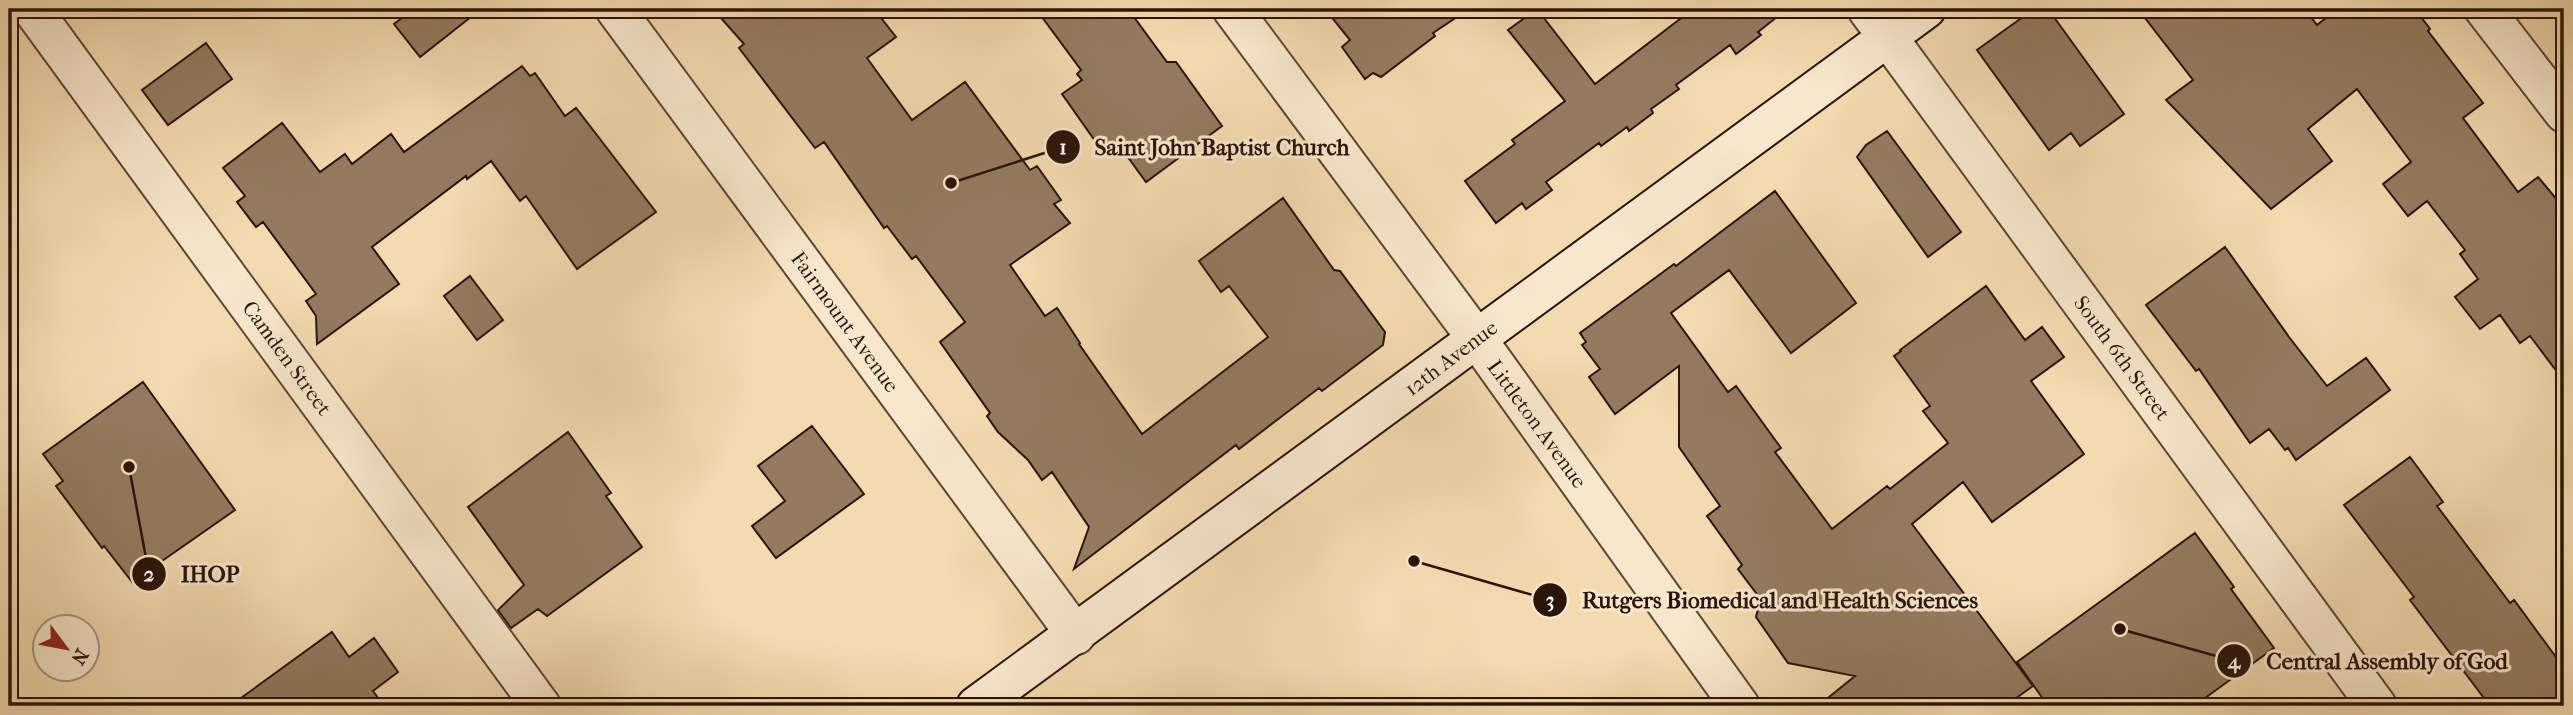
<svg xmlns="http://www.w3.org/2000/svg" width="2573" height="715" viewBox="0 0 2573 715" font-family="'IM FELL French Canon',serif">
	<rect width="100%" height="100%" fill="#f4dab0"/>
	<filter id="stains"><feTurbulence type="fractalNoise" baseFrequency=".00286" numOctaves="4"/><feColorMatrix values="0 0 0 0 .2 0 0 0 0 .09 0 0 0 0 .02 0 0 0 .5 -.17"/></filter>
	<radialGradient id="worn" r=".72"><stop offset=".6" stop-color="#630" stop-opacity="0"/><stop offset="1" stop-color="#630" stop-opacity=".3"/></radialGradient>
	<path fill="#947b60" stroke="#2b1409" stroke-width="2" d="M414,9H481L420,57L394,24Z
		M713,9H874L896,37L867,58L912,120L965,82L1030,170L1037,166L1061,200L1054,204L1070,223L1010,265L1045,316L1057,308L1080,343L1079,344L1142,434L1268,337L1229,286L1221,292L1199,261L1283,198L1334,270L1340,271L1385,332L1383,345L1322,391L1319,388L1239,449L1236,445L1074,569L1089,527L1052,472L1042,480L1028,460L998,432L987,416L990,413L940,342L965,322L916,256L912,259L887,226L884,228L824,142L815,148L739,48L744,44Z
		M1036,9H1128L1167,62H1176L1222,126L1146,182L1119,145L1105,155L1062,94L1082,80L1077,74L1081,70Z
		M1325,9H1469L1433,33L1435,36L1381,77L1373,73L1365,79L1342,47L1350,40Z
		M1537,9L1595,84L1693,9H1787L1758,32L1761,35L1736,54L1730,45L1676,85L1679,89L1651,109L1653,113L1629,131L1627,127L1601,146L1599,143L1546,182L1552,190L1526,209L1522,203L1496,223L1465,181L1515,144L1512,140L1565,101L1508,30Z
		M2034,9H2048L2124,114L2080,146L2071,133L2049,150L1977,50Z
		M2138,9H2305L2317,25L2337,9H2415L2430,29L2428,31L2483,103L2463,118L2518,192L2538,177L2564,208V381L2530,336L2520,343L2500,315L2480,329L2455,297L2478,279L2460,254L2465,250L2427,201L2408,216L2383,184L2411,162L2357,89L2308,129L2332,161L2271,209L2166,100L2193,80Z
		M206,43L232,79L168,125L142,90Z
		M522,66L530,76L535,73L565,116L576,108L656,212L577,269L526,196L520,201L491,161L467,179L466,176L372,247L399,284L317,344L316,316L306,301L316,294L263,222L256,227L237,202L245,196L223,168L282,123L320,172L345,154L352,164L391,134L404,152Z
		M1887,131L1961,232L1928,257L1857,157L1866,145Z
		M1775,191L1856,303L1791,353L1729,270L1671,313L1728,392L1736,386L1781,448L1775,452L1832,529L1887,486L1890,489L1948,443L1923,411L1930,406L1894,356L1901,351L1900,350L1986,286L2025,340L2042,327L2064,357L2031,381L2084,454L1992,522L1963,482L1912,524L2033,686L2005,706H1818L1855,676L1788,663L1756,617L1758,609L1753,602L1759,597L1738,569L1742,565L1707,516L1720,506L1679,447V366L1615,414L1589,377L1600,369L1582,345L1586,342L1580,333L1674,264L1676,266Z
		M2225,247L2289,337L2327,386L2366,358L2390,390L2296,460L2288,448L2285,450L2269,429L2250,443L2199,369L2196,371L2146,305Z
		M470,276L503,320L477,340L444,296Z
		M143,382L235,510L132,582L104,546L102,548L56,486L63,481L43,454Z
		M812,426L864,494L776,558L752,526L785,501L758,466Z
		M568,432L611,493L606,496L642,547L547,616L538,609L511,628L498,610L524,585L468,507Z
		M2410,457L2443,502L2437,506L2510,603L2514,600L2564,668V706H2490L2410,600L2414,597L2344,505Z
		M2195,533L2234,587L2231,589L2274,648L2194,706H2048L2017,662Z
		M332,632L349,657L374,638L398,672L373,691L384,706H230Z"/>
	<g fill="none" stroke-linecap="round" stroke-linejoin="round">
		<g stroke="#5d4633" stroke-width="42">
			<path id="street" d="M32,9L541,706
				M615,9L1076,635
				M1232,9L1477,339L1740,706
				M1867,9L2377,706
				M2484,9L2564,113"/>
		</g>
		<g stroke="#2b1409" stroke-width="42">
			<path id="secondary" d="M976,706L1926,9"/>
		</g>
		<use href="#street" stroke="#f8e7cc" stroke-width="38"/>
		<use href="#secondary" stroke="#f8e7cc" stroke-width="38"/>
	</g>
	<g text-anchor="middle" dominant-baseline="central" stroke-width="6" stroke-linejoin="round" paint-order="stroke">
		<g font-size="21" fill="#2b1409" stroke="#f8e7cc">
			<text transform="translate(845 322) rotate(54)">Fairmount Avenue</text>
			<text transform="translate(287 358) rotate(54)">Camden Street</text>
			<text transform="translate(1451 358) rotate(-37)">12th Avenue</text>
			<text transform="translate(2122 358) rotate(54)">South 6th Street</text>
			<text transform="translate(1537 424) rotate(54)">Littleton Avenue</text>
		</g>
	</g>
	<path fill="none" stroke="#2b1409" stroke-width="2.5" d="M951 183L1063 147M129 467L149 574M1414 561L1550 600M2120 629L2234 661"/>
	<g fill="#2b1409" stroke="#f8e7cc" stroke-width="2.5">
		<circle cx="951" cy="183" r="7"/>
		<circle cx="129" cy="467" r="7"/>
		<circle cx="1414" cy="561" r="7"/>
		<circle cx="2120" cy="629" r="7"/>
		<circle cx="1063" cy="147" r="18"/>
		<circle cx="149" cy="574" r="18"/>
		<circle cx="1550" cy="600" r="18"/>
		<circle cx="2234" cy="661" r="18"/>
	</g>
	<g font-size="21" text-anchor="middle" font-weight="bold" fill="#fff">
		<text x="1063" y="154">1</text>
		<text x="149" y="581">2</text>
		<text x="1550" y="607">3</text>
		<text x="2234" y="668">4</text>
	</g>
	<g font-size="23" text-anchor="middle" font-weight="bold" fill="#2b1409" stroke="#f8e7cc" stroke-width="6" stroke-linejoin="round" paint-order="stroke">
		<text x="1222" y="155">Saint John Baptist Church</text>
		<text x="210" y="582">IHOP</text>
		<text x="1780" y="608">Rutgers Biomedical and Health Sciences</text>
		<text x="2387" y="669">Central Assembly of God</text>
	</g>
	<rect width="2573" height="715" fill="none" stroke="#f4dab0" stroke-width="35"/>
	<rect x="10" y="10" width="2552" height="694" fill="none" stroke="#2b1409" stroke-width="3.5"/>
	<rect x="18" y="18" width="2538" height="680" fill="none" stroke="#2b1409" stroke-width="2"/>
	<g transform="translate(66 648) rotate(122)"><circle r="33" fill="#f8e7cc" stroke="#a6937e" stroke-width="2"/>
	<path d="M0-5L12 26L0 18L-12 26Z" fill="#8f2418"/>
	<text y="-10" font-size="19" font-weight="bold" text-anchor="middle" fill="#2b1409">N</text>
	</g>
	<rect width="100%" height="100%" filter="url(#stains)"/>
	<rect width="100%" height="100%" fill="url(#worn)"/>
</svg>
